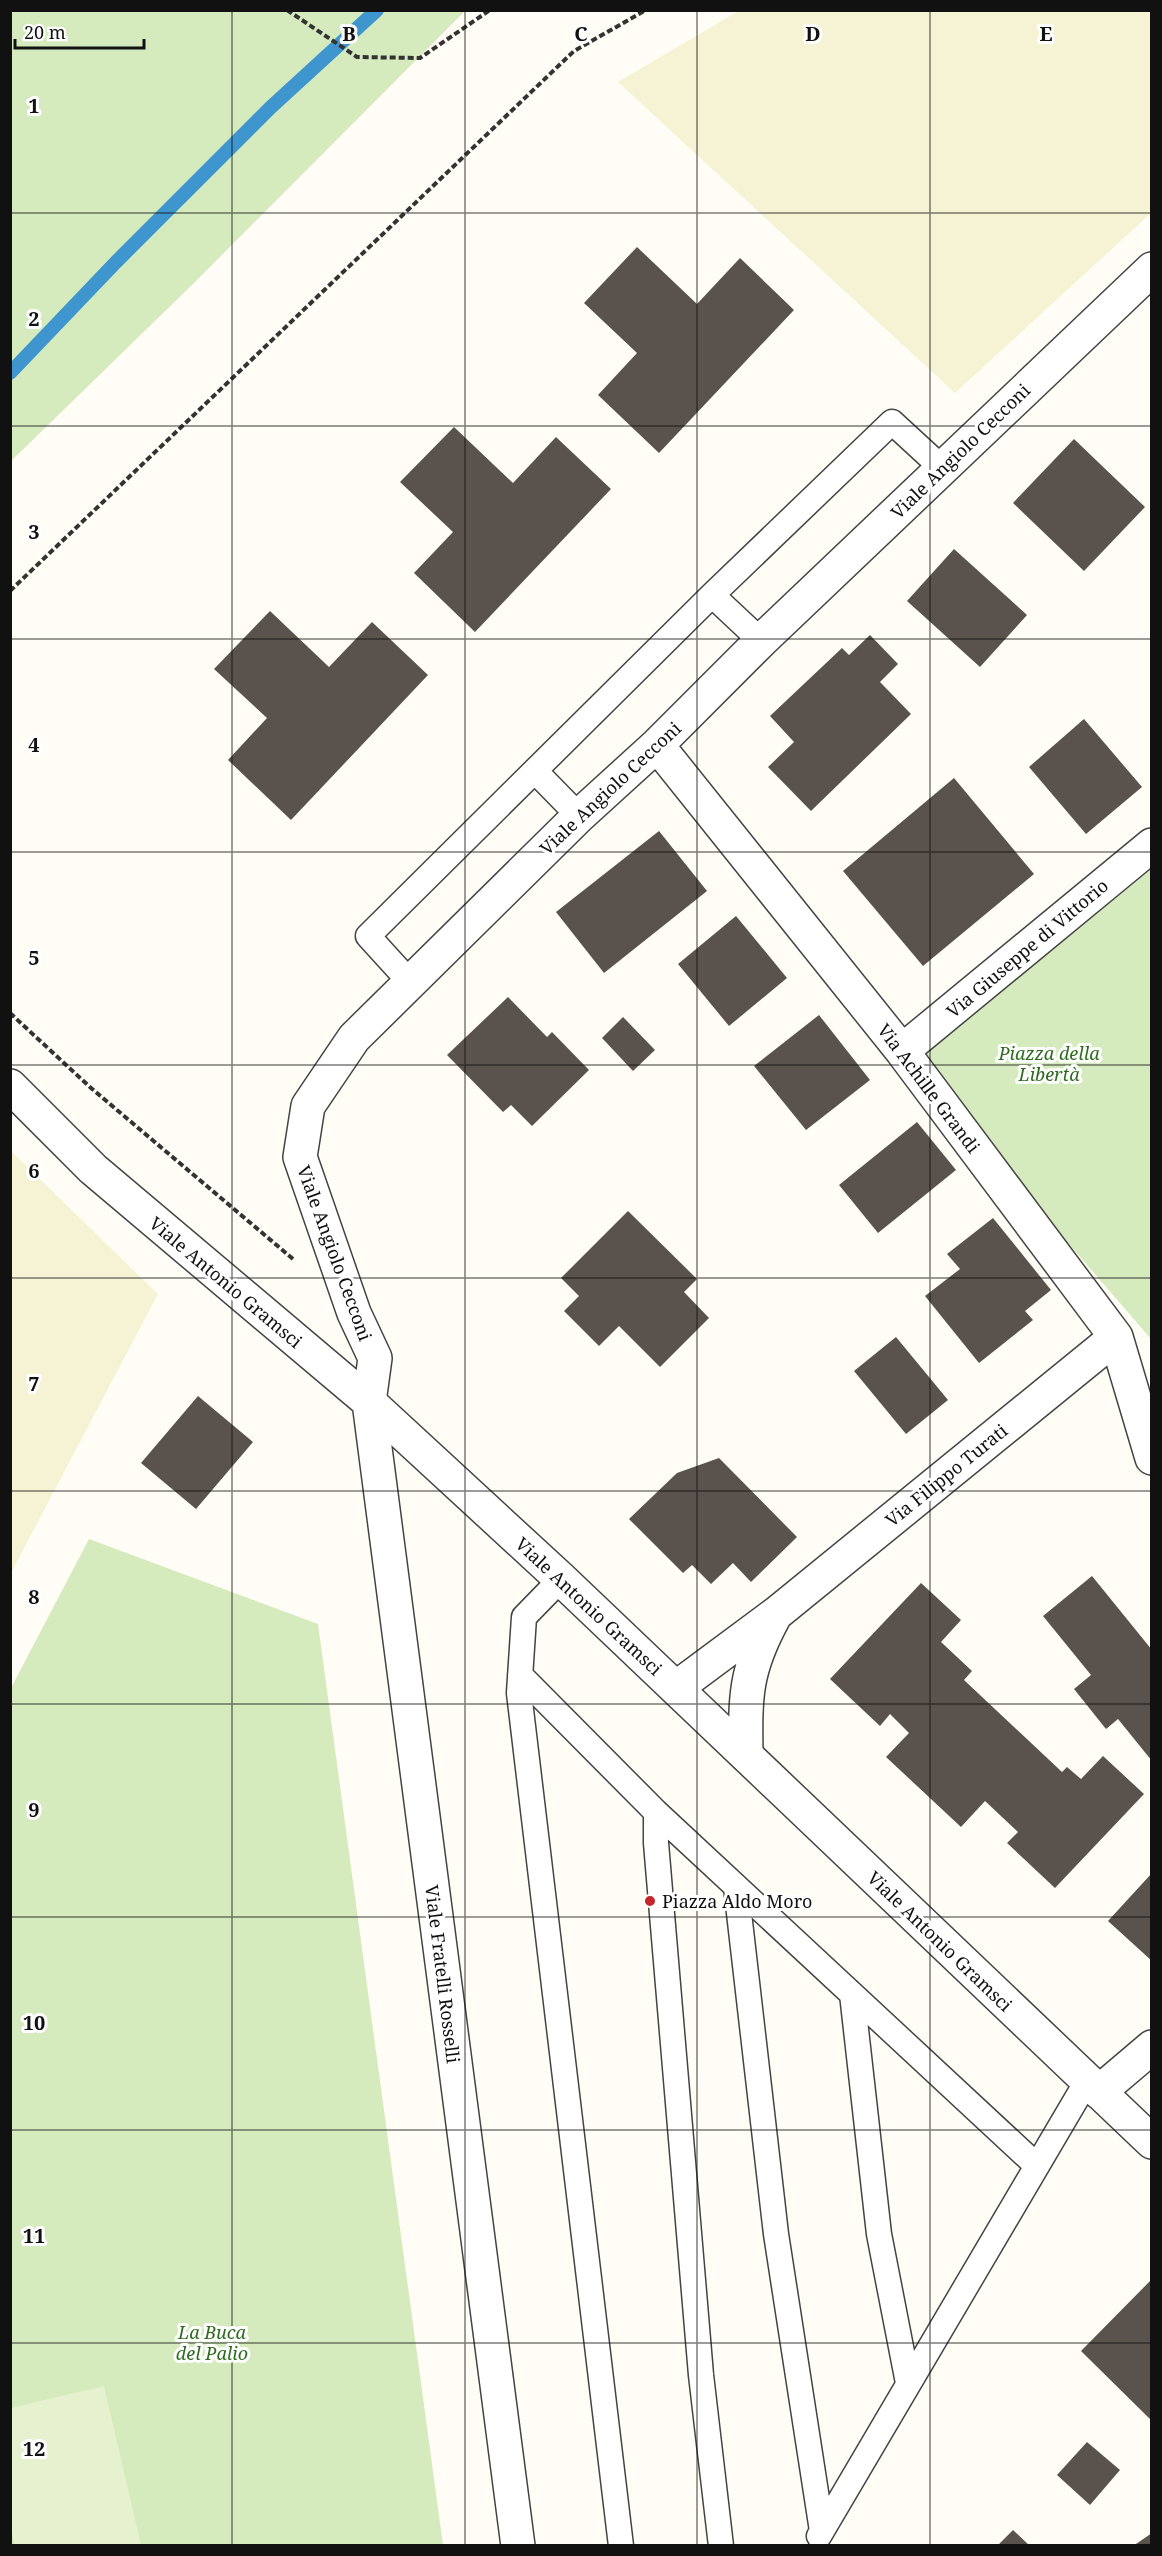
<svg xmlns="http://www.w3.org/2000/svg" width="1162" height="2556" viewBox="0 0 1162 2556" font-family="'Noto Serif',serif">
	<rect width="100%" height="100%" fill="#fffdf5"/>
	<path fill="#f6f3d4" d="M740,10L1151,11V213L955,393L618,82Z
		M11,1151L158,1294L11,1573Z"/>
	<path fill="#d5ebbd" d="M11,10H465V11L193,284L11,461Z
		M1151,844V1339L902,1051Z
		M89,1539L318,1624L443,2545L11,2546V1688Z"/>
	<path fill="#e6f2cf" d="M104,2386L141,2545H15L10,2525L11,2408Z"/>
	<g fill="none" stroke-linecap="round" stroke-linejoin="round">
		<path stroke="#3f96cf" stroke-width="14" d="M10,373L116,262L270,108L377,10"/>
	</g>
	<path fill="#5a524d" d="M637,247L697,304L740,258L794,310L659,453L598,395L637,353L584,303Z
		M454,427L513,483L556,437L611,489L475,632L414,573L453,532L400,482Z
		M1074,439L1145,507L1084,571L1013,503Z
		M954,549L1027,615L980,667L907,601Z
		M270,611L329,667L372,622L428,675L291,820L228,760L267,718L214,669Z
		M870,635L898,664L880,682L911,714L811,811L768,767L794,742L770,716L842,648L849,655Z
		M1084,719L1142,787L1086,834L1029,767Z
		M954,778L1034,874L923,966L843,871Z
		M659,831L707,891L604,973L556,912Z
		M736,916L787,978L729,1026L678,964Z
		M508,997L547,1037L552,1032L589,1070L532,1126L511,1105L503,1112L447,1055Z
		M819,1015L870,1080L806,1130L754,1066Z
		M623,1017L655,1050L633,1071L602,1038Z
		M917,1122L956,1170L878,1233L839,1185Z
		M628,1211L697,1279L684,1292L709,1318L660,1367L619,1326L599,1346L564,1311L579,1296L561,1278Z
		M993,1218L1051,1290L1025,1311L1033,1320L979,1363L925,1296L960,1269L947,1254Z
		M896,1337L948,1400L906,1434L854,1371Z
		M198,1396L253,1442L196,1509L141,1463Z
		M719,1458L797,1537L751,1582L733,1563L711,1584L692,1565L683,1573L629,1519L677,1473Z
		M1092,1576L1152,1650V1761L1118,1719L1106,1729L1074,1689L1091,1675L1043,1616Z
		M921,1583L961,1620L941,1642L972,1671L964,1680L1062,1772L1067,1767L1081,1779L1103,1756L1144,1794L1055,1888L1007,1843L1018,1832L985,1801L961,1827L886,1757L909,1733L890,1714L880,1726L830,1679Z
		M1152,1873V1961L1108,1921Z
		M1152,2279V2421L1081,2351Z
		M1087,2442L1120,2470L1090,2505L1057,2475Z
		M1013,2530L1030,2546H997Z
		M1152,2533V2546H1133Z"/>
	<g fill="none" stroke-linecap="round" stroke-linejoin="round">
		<g stroke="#444" stroke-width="27">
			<path id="service" d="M712,595L761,641
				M535,771L579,816
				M409,981L368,936L712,595L892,422L942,468
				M561,1579L524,1617L519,1693L621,2546
				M520,1675L656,1812L1036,2165
				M656,1812V1843L701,2375L721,2546
				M736,1887L776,2234L822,2531
				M852,1994L879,2234L908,2383
				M819,2536L1087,2081"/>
		</g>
		<g stroke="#444" stroke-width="36">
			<path id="minor" d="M657,745L902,1051L1116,1337L1152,1458
				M902,1051L1152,845
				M369,1402L375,1358L354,1313L300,1157L308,1106L354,1038L579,816L657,745L761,641L1152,269
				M676,1688L777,1613L1116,1337
				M746,1755C745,1696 745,1670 774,1617
				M1099,2092L1152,2047"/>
		</g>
		<g stroke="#444" stroke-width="36">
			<path id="tertiary" d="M10,1086L93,1169L369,1402L561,1579L1152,2142
				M369,1402L518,2546"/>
		</g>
		<path stroke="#333" stroke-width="4" stroke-dasharray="6 3" stroke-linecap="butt" d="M287,10L357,57L420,58L490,10
			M10,591L574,51L646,10
			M10,1013L91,1088L293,1259"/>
		<use href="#service" stroke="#fff" stroke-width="24"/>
		<use href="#minor" stroke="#fff" stroke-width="33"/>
		<use href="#tertiary" stroke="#fff" stroke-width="33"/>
	</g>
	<path fill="none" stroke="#111" stroke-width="1.5" stroke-opacity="0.55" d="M232,10V2546M465,10V2546M697,10V2546M930,10V2546M10,213H1152M10,426H1152M10,639H1152M10,852H1152M10,1065H1152M10,1278H1152M10,1491H1152M10,1704H1152M10,1917H1152M10,2130H1152M10,2343H1152"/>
	<circle fill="#c4262e" stroke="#fff" stroke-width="2" cx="650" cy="1901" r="6"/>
	<g text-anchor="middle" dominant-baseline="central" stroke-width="6" stroke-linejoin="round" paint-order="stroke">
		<g font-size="18" fill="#111" stroke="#fff">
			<text transform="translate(960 451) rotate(-44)">Viale Angiolo Cecconi</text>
			<text transform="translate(610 788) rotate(-43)">Viale Angiolo Cecconi</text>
			<text transform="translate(1027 948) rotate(-40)">Via Giuseppe di Vittorio</text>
			<text transform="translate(929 1088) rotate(53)">Via Achille Grandi</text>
			<text transform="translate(335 1253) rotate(70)">Viale Angiolo Cecconi</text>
			<text transform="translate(226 1282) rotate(40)">Viale Antonio Gramsci</text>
			<text transform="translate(946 1475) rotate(-39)">Via Filippo Turati</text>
			<text transform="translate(589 1606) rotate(43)">Viale Antonio Gramsci</text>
			<text transform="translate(940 1941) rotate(44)">Viale Antonio Gramsci</text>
			<text transform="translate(443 1974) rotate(83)">Viale Fratelli Rosselli</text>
		</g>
		<g font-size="18" font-style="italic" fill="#2f6b1f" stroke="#fff">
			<text x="1049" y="1053">Piazza della<tspan x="1049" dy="21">Libertà</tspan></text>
			<text x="212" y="2332">La Buca<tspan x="212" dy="21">del Palio</tspan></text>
		</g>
		<g font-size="18" fill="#111" stroke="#fff" text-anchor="start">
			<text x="662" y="1901">Piazza Aldo Moro</text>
		</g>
	</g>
	<g font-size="20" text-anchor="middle" font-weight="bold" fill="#111" stroke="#fff" stroke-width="6" stroke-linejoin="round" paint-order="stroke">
		<text x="349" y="41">B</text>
		<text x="581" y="41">C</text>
		<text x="813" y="41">D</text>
		<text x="1046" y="41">E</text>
		<text x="34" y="113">1</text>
		<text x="34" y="326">2</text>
		<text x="34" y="539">3</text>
		<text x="34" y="752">4</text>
		<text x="34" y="965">5</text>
		<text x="34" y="1178">6</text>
		<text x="34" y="1391">7</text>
		<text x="34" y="1604">8</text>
		<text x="34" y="1817">9</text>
		<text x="34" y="2030">10</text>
		<text x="34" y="2243">11</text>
		<text x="34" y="2456">12</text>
	</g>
	<rect width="1162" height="2556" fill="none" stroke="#111111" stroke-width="24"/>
	<path d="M15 39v9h129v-9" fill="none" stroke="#111111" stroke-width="3"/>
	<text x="24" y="39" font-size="18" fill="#111111" stroke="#ffffff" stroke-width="4.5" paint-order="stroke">20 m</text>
</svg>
